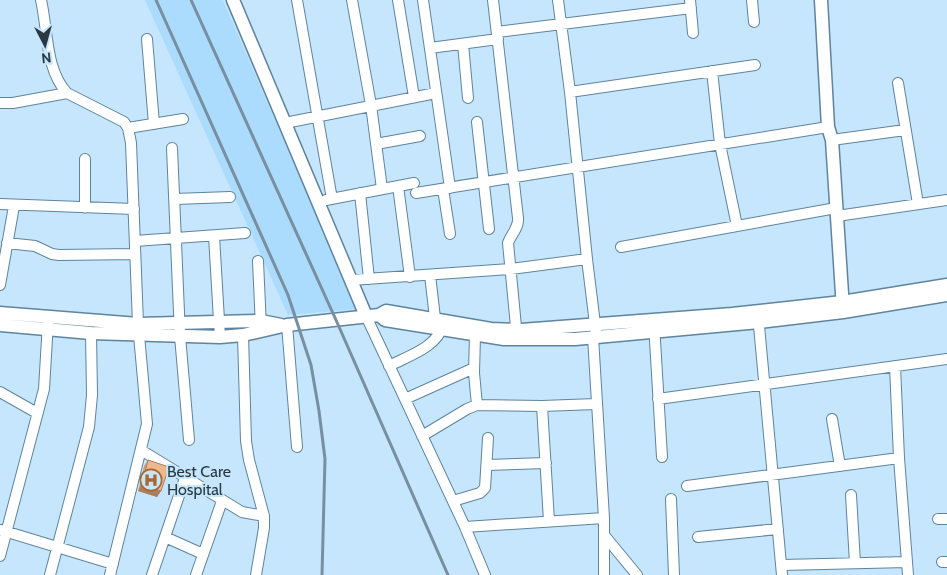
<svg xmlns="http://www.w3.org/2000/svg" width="947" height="575" viewBox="0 0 947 575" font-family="Cabin,sans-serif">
	<rect width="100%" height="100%" fill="#c5e6fd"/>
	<path fill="#acdcfd" d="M145,0H223L357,309L288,315Z"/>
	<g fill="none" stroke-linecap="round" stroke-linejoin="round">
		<g stroke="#5e849e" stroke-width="12">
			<path id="minor" d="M41,0C48,30 45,69 67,93L124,122L128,128L131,143L138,324L147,424L110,575
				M297,0L332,199
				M352,0L371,105L382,189
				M398,0L414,97
				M423,0L450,188
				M493,0L518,218C519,228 511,234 508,243L517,337
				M558,0L570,92L587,259L596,332
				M690,0L693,33
				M752,0L754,22
				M497,32L691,8
				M147,39L154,124
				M463,44L468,98
				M430,48L498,39
				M712,71L720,144L737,226
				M898,83L918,204
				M570,92L755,65
				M0,103H13L67,93
				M477,122L489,229
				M285,123L436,93
				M128,128L183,119
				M832,140L905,130
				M376,144L420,136
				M172,148L180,336L189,440
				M85,159V208
				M398,186L410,277
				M443,189L450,234
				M360,193L369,279
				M416,193L828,127
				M175,199L230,197
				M326,200L414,183
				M0,204L134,209
				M837,216L947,200
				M214,236L220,337
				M135,241L245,233
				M7,243L35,246L52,254L59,255L135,254
				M621,247L836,208
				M258,261L261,328
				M430,275L435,318
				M351,280L511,269L587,259
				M0,285L14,206
				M758,315L782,575
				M366,316L465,527L485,575
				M654,324L662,457
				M287,325L297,447
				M243,335L246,441L249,460L264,516V528L256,575
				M475,335L474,373L477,405
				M593,337L604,518V575
				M389,366C410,355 436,348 444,324
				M895,366L899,458L908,575
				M0,392L37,413
				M405,399L474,368
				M658,399L947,359
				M542,406L549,521
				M832,419L840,466
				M422,436L467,409L477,405L542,406L596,404
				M141,450L242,512L264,516
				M487,465L546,463
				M687,486L899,458
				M851,495L855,563
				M671,499L674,575
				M453,501L480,493L485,488L488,438
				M938,519H947
				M465,527L604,518
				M1,530L113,564
				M604,535L637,575
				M165,537L203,554
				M698,537L778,529
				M0,556L44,389L48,322
				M942,562H947
				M782,565L907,562
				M50,575L89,427L92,395L91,333
				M152,575L185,478
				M196,575L222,501"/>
		</g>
		<g stroke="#5e849e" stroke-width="15">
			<path id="tertiary" d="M233,0L366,316
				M821,0L828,127L832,140L843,309
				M0,313L138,324L261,321L281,325
				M379,315L385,320L504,339H575L759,322L843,312L947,295
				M0,325L91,333L220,337L243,335L287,325L379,315L386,311L491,329L521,330L732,314L842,302L947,285"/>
		</g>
		<use href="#minor" stroke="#fff" stroke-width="10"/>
		<use href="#tertiary" stroke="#fff" stroke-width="12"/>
		<path stroke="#778fa0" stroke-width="3" d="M156,0L288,295L311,365L319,411L325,459L322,575
			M191,0L336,320L448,575"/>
	</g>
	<path fill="#cd9d78" d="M148,460L161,491L157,497L138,491L144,466Z"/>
	<path fill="#a78062" d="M142,484L161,491L157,497L138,491Z"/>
	<path fill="#eeb78c" stroke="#a78062" d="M148,460L169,467L161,491L142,484Z"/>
	<defs>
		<g id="hospital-ring" transform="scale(1.125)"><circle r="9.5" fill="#c5e6fd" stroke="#a96831" stroke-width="1.5"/><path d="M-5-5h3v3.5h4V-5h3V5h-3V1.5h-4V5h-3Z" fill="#a96831"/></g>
	</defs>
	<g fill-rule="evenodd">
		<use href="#hospital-ring" x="151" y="480"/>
	</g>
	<g text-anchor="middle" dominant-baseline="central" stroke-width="4" stroke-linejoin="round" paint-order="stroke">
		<g font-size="16" fill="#293944" stroke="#c5e6fd" text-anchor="start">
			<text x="167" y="471">Best Care<tspan x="167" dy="18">Hospital</tspan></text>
		</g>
	</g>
	<g transform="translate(45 45) rotate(174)" stroke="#c5e6fd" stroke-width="4" paint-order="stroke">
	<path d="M0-4L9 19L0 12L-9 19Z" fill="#293944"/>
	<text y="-8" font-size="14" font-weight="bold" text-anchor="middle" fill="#293944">N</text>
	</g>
</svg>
